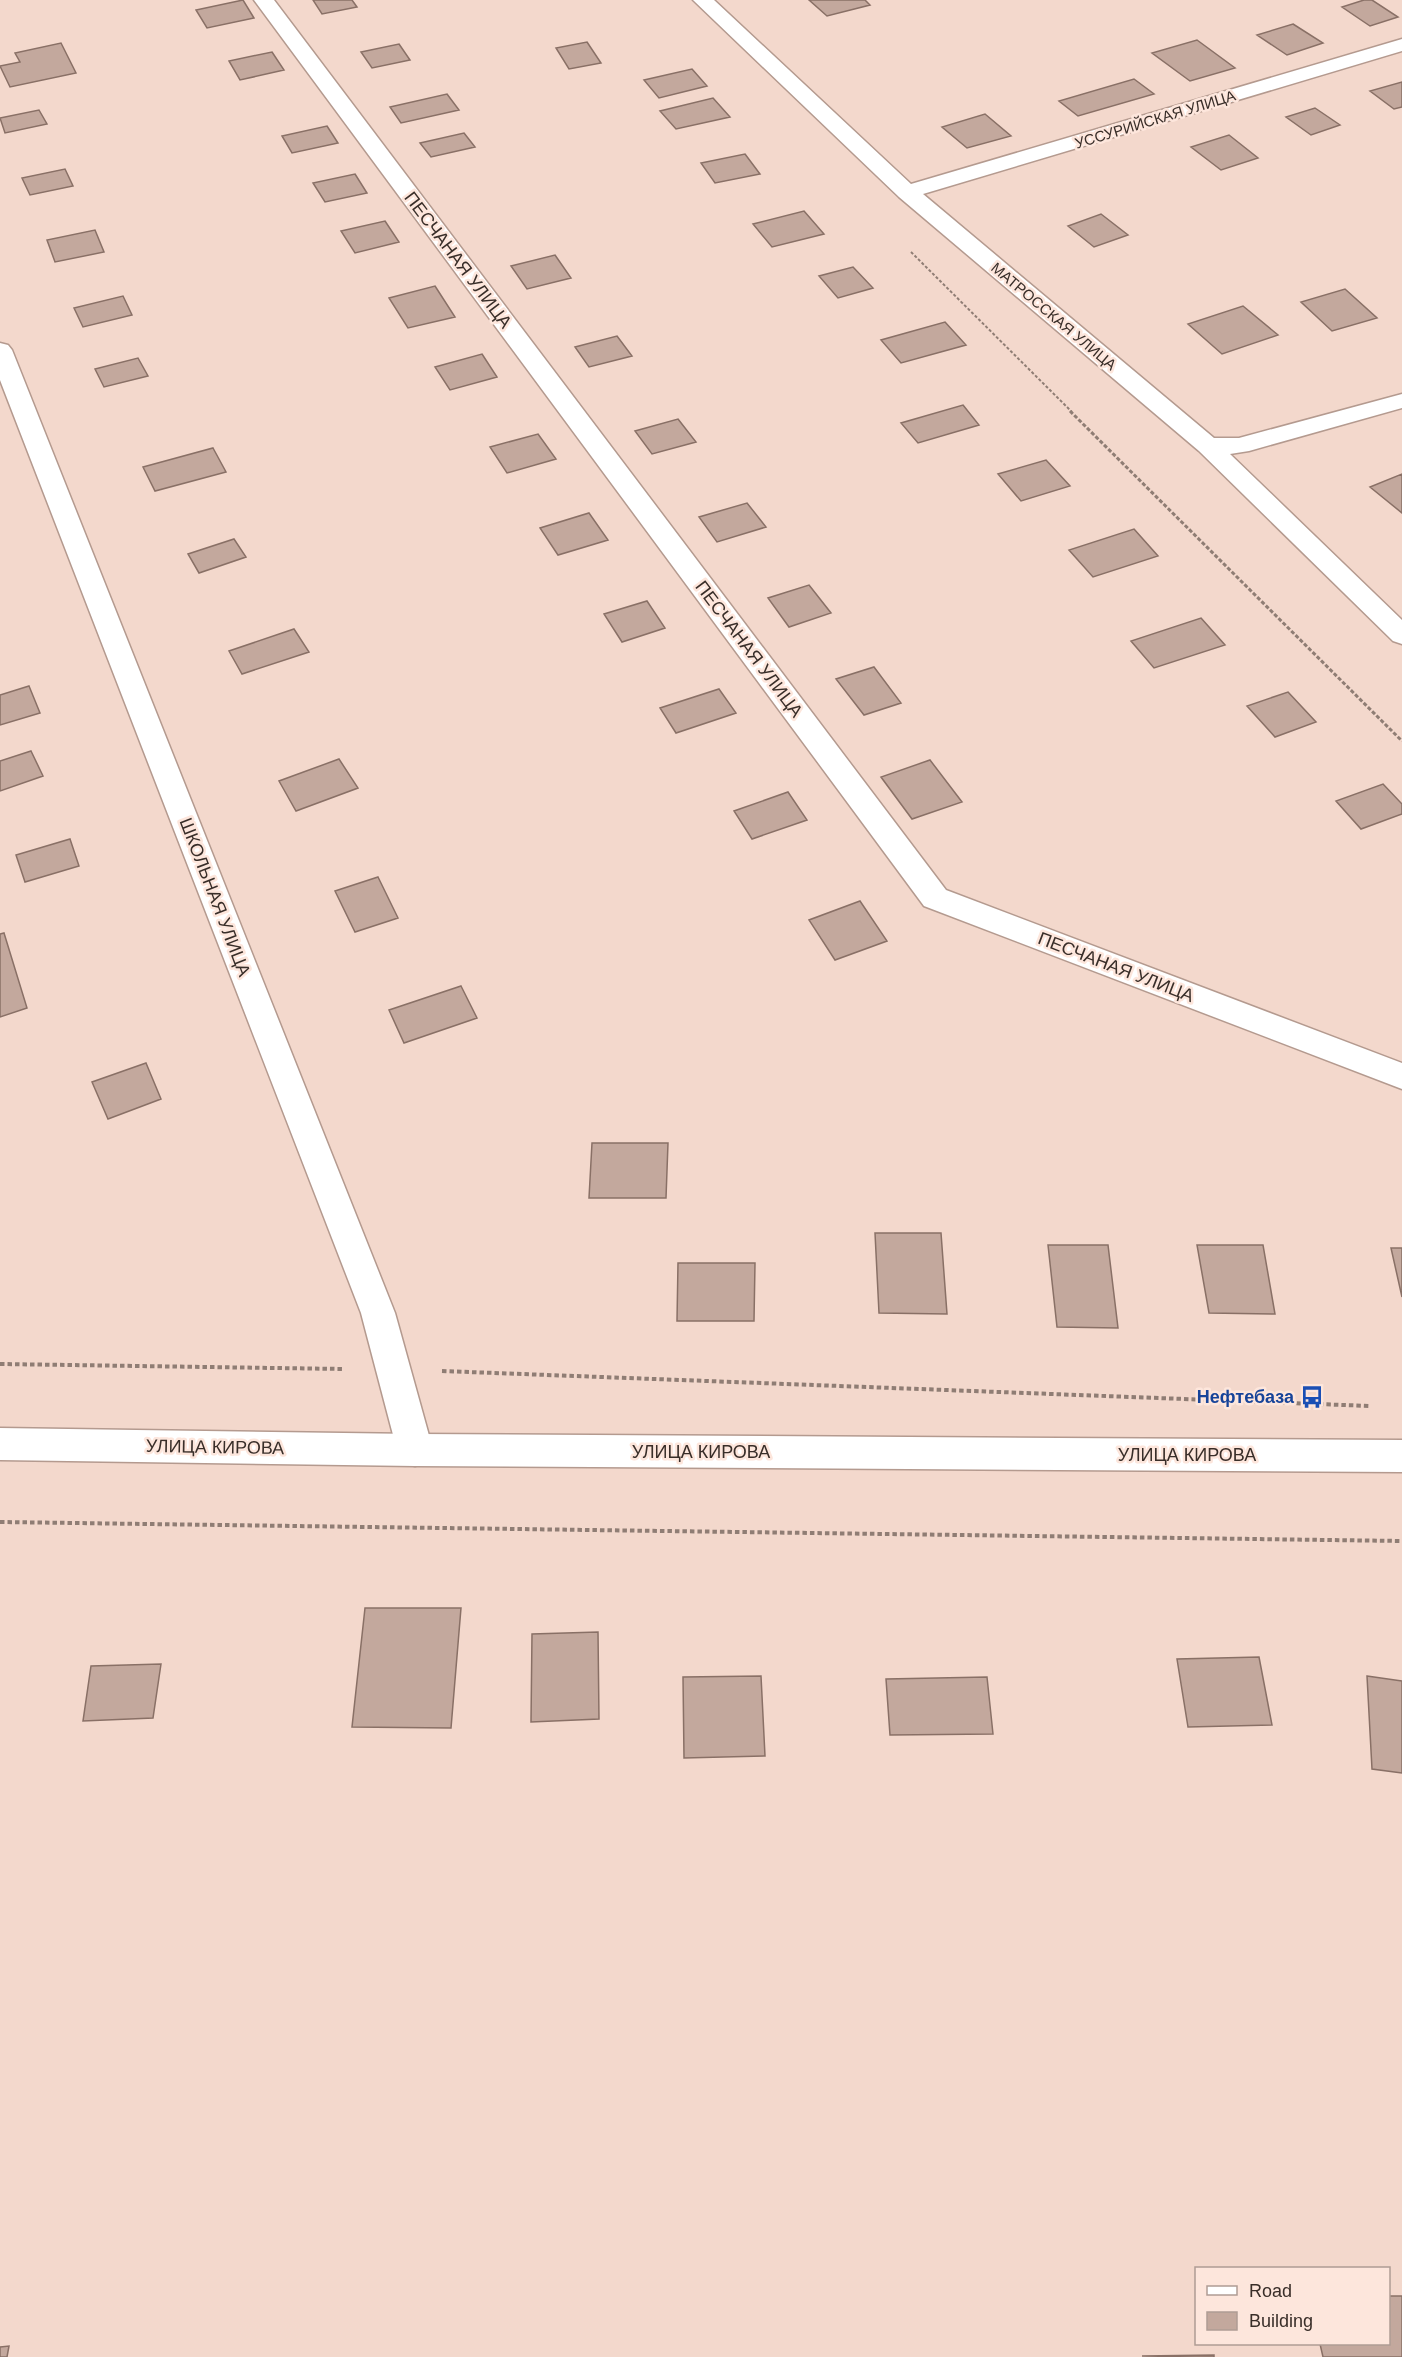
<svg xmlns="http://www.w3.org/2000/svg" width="1402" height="2357" viewBox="0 0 1402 2357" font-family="Helvetica,sans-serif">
	<rect width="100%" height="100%" fill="#f3d8cc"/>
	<path fill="#c3a89d" stroke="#897066" stroke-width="1.5" d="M243,0L254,18L207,28L196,10Z
		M313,0H352L357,7L322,14Z
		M809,0H865L870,5L827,16Z
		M1364,0H1372L1398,17L1370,26L1342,7Z
		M1293,24L1323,43L1287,55L1257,35Z
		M1197,40L1235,68L1190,81L1152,53Z
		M587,42L601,63L569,69L556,48Z
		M61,43L76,73L10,87L0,66L20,62L15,53Z
		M399,44L410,60L372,68L361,52Z
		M272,52L284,70L240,80L229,61Z
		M692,69L707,86L659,98L644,80Z
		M1134,79L1154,94L1078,116L1059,101Z
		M1402,82V107L1394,109L1370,91Z
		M447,94L459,110L401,123L390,107Z
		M713,98L730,117L676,129L660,111Z
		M1315,108L1340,125L1311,135L1286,117Z
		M39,110L47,124L5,133L0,118Z
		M985,114L1011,136L967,148L942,127Z
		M327,126L338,143L292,153L282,136Z
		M464,133L475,147L431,157L420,143Z
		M1229,135L1258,158L1221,170L1191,147Z
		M745,154L760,174L715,183L701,163Z
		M65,169L73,186L30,195L22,178Z
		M355,174L367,193L325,202L313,183Z
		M804,211L824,234L772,247L753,224Z
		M1101,214L1128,235L1094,247L1068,226Z
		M385,221L399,242L355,253L341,231Z
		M95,230L104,252L55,262L47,240Z
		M555,255L571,278L527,289L511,266Z
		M853,267L873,288L838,298L819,276Z
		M435,286L455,317L408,328L389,298Z
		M1345,289L1377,318L1332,331L1301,302Z
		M123,296L132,315L83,327L74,308Z
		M1243,306L1278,335L1222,354L1188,324Z
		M945,322L966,345L901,363L881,340Z
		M617,336L632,356L589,367L575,347Z
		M482,354L497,377L450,390L435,367Z
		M138,358L148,376L104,387L95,369Z
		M963,405L979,425L918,443L901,423Z
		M678,419L696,442L652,454L635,431Z
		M538,434L556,459L507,473L490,447Z
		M213,448L226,472L155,491L143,467Z
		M1046,460L1070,486L1021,501L998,474Z
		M1402,474V513L1370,487Z
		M747,503L766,527L717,542L699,517Z
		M589,513L608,540L558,555L540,528Z
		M1134,529L1158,556L1093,577L1069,550Z
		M234,539L246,557L199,573L188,554Z
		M809,585L831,613L789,627L768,598Z
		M647,601L665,628L622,642L604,614Z
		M1201,618L1225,645L1154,668L1131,641Z
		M294,629L309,652L242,674L229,651Z
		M874,667L901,703L864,715L836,679Z
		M29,686L40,713L0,725V695Z
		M719,689L736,713L676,733L660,708Z
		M1288,692L1316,722L1275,737L1247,706Z
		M31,751L43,776L0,791V761Z
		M339,759L358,788L296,811L279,781Z
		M930,760L962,802L912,819L881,777Z
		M1383,784L1402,804V814L1361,829L1336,801Z
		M788,792L807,820L752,839L734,811Z
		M70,839L79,866L25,882L16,855Z
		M378,877L398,918L355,932L335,891Z
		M860,901L887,941L835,960L809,920Z
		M4,933L27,1008L0,1017V934Z
		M461,986L477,1018L404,1043L389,1010Z
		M146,1063L161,1099L108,1119L92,1082Z
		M592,1143H668L666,1198H589Z
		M875,1233H941L947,1314L879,1313Z
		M1048,1245H1108L1118,1328L1057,1327Z
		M1197,1245H1263L1275,1314L1209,1313Z
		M1391,1248H1402V1297Z
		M678,1263H755L754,1321H677Z
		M365,1608H461L451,1728L352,1727Z
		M598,1632L599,1719L531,1722L532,1634Z
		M1259,1657L1272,1725L1188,1727L1177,1659Z
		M161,1664L153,1718L83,1721L91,1666Z
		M761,1676L765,1756L684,1758L683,1677Z
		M1367,1676L1402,1681V1773L1372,1769Z
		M987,1677L993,1734L890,1735L886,1679Z
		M1388,2296H1402V2357H1323L1320,2344H1388Z
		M9,2346L7,2357H0V2347Z
		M1214,2355V2357L1142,2356Z"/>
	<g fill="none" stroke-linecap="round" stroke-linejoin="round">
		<g stroke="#b49a8f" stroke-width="3">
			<path id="street" d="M254,0H274L946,890L1402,1063V1089L924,906Z
				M693,0H714L911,184L1402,39V51L923,194L1214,438H1239L1402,394V408L1249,451L1230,454L1402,620V644L1393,641L1199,451L899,197Z
				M0,343L8,345L12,350L395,1313L433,1450L428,1462L415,1466L402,1462L397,1450L361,1313L0,380Z"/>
		</g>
		<g stroke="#b49a8f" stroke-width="3">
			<path id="secondary" d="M0,1428L415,1434L1402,1440V1472L415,1466L0,1460Z"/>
		</g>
		<path stroke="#8f7d74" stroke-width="2" stroke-dasharray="3 2" stroke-linecap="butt" d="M911,252L1072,412"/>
		<path stroke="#8f7d74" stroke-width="3" stroke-dasharray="4 2" stroke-linecap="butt" d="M1070,411L1402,741"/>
		<path stroke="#8f7d74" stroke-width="4" stroke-dasharray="4.5 3" stroke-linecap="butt" d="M0,1364L344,1369
			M442,1371L1370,1406
			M0,1522L1402,1541"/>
		<use href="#street" fill="#fff" fill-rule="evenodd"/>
		<use href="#secondary" fill="#fff" fill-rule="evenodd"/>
	</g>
	<defs>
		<g id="bus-bare" transform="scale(1.8)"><path d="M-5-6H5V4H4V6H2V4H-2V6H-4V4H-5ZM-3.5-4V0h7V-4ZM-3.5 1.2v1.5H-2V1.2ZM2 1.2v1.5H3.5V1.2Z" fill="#1a4fb4" stroke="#fde6dc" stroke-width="2.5" paint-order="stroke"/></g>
	</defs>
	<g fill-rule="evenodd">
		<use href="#bus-bare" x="1312" y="1397"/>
	</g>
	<g text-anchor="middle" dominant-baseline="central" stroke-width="5" stroke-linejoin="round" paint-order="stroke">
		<g font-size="15" fill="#392e29" stroke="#fde6dc">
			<text transform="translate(1155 119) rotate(-17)">УССУРИЙСКАЯ УЛИЦА</text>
			<text transform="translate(1054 316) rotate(40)">МАТРОССКАЯ УЛИЦА</text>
		</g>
		<g font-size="18" fill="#392e29" stroke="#fde6dc">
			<text transform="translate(458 260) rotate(53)">ПЕСЧАНАЯ УЛИЦА</text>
			<text transform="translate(749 649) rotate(53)">ПЕСЧАНАЯ УЛИЦА</text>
			<text transform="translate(215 897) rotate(69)">ШКОЛЬНАЯ УЛИЦА</text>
			<text transform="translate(1116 967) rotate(21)">ПЕСЧАНАЯ УЛИЦА</text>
			<text transform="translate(215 1447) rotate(1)">УЛИЦА КИРОВА</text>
			<text x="701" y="1452">УЛИЦА КИРОВА</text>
			<text x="1187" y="1455">УЛИЦА КИРОВА</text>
		</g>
		<g font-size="18" font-weight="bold" fill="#164399" stroke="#fde6dc" text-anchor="end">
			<text x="1294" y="1397">Нефтебаза</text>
		</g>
	</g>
	<rect x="1195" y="2267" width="195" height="78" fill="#fde6dc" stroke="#af9c94" stroke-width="1.5"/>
	<rect x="1207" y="2286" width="30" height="9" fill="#ffffff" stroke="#af9c94" stroke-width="1.5"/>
	<text x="1249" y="2297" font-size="18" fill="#392e29">Road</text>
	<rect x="1207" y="2312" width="30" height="18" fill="#c3a89d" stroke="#af9c94" stroke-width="1.5"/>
	<text x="1249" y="2327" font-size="18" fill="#392e29">Building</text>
</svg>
